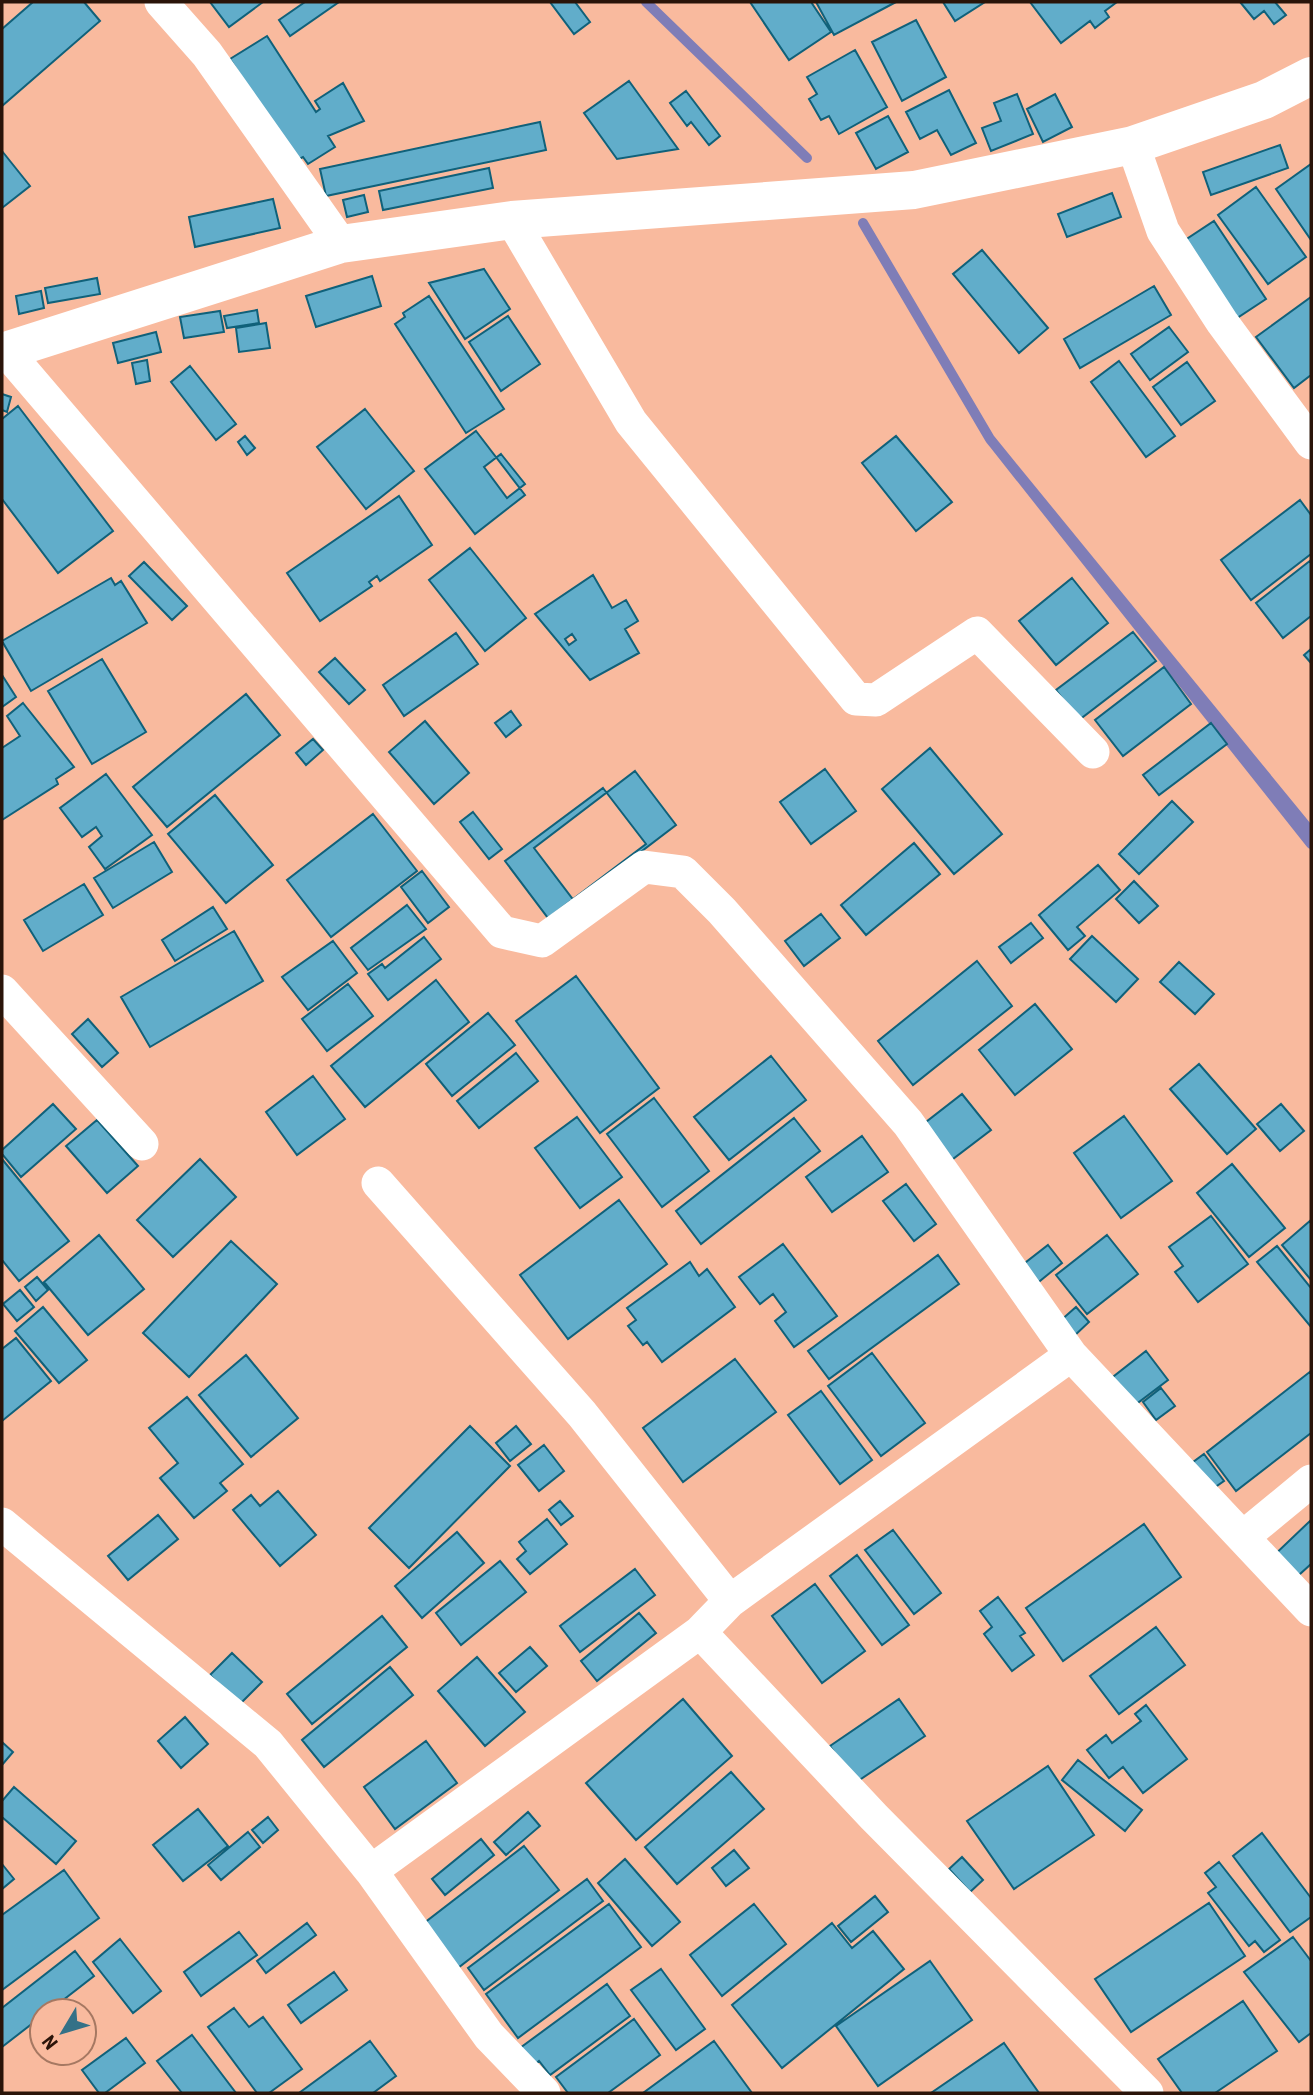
<svg xmlns="http://www.w3.org/2000/svg" width="1313" height="2095" viewBox="0 0 1313 2095" font-family="'Roboto Condensed',sans-serif">
	<defs>
		<pattern id="water-rules" width="6" height="5" patternUnits="userSpaceOnUse" patternTransform="scale(1.75)"><rect width="6" height="5" fill="#7f7db7"/><path d="M0 2.5h6" fill="none" stroke="#686593"/></pattern>
	</defs>
	<rect width="100%" height="100%" fill="#f9ba9e"/>
	<path fill="url(#water-rules)" d="M990,439L1311,832V844Z"/>
	<g fill="none" stroke-linecap="round" stroke-linejoin="round">
		<path stroke="#7f7db7" stroke-width="10" d="M646,2L807,158
			M863,223L990,439
			M1311,832L990,439L1311,844"/>
	</g>
	<path fill="#61adca" stroke="#10617a" stroke-width="2" fill-rule="evenodd" d="M33,2H84L100,21L2,106V29Z
		M210,2H263L229,27Z
		M305,2H339L290,36L279,20Z
		M550,2H575L590,22L574,34Z
		M750,2H811L831,32L789,60Z
		M816,2H896L834,35Z
		M943,2H985L955,21Z
		M1030,2H1117L1105,11L1109,17L1095,28L1090,21L1061,43Z
		M1240,2H1275L1286,15L1274,24L1264,11L1254,19Z
		M916,20L946,77L902,101L872,42Z
		M267,36L316,112L320,109L315,101L343,83L364,121L328,136L335,147L308,164L303,157L295,161L230,59Z
		M855,50L887,107L839,134L829,116L821,120L809,99L817,94L807,77Z
		M629,81L678,149L617,159L584,113Z
		M949,90L976,143L951,155L937,130L920,139L906,112Z
		M686,91L720,136L709,145L691,122L687,126L670,103Z
		M1017,94L1033,134L991,151L982,128L1001,121L994,103Z
		M1055,94L1072,127L1043,142L1027,109Z
		M888,116L908,152L876,169L856,133Z
		M540,122L546,150L326,196L320,169Z
		M1280,145L1288,168L1211,195L1203,172Z
		M2,151L30,186L2,208Z
		M1311,164V240L1276,189Z
		M489,168L493,188L383,210L379,191Z
		M1256,187L1306,257L1268,284L1218,215Z
		M1112,193L1121,217L1067,237L1058,214Z
		M364,195L368,212L347,217L343,200Z
		M273,199L280,228L195,247L189,217Z
		M1214,221L1266,299L1231,322L1179,244Z
		M982,250L1048,328L1019,353L953,274Z
		M484,269L510,309L465,339L429,283Z
		M372,276L381,306L316,327L306,296Z
		M97,278L100,294L48,303L45,288Z
		M1154,286L1171,315L1080,368L1064,339Z
		M41,291L44,308L19,314L16,296Z
		M429,296L504,409L466,433L395,324L405,317L403,313Z
		M1311,297V375L1294,388L1256,337Z
		M257,310L259,323L227,328L224,316Z
		M220,311L224,332L184,338L180,317Z
		M508,316L540,364L501,391L469,342Z
		M266,323L270,348L239,352L236,328Z
		M1169,327L1188,352L1150,380L1131,354Z
		M156,332L161,352L118,363L113,343Z
		M147,360L150,381L136,384L132,363Z
		M1119,361L1175,436L1146,457L1091,382Z
		M1187,362L1215,401L1181,425L1153,387Z
		M190,366L236,424L216,440L171,382Z
		M2,394L11,397L7,412L2,410Z
		M18,406L113,531L58,573L2,499V419Z
		M365,409L414,471L366,509L317,447Z
		M476,431L525,495L475,534L425,469Z
		M245,436L255,448L247,455L238,442Z
		M896,436L952,502L916,531L862,463Z
		M501,454L525,484L507,498L484,467Z
		M399,496L432,545L380,581L377,576L369,582L372,586L320,621L287,573Z
		M1300,500L1311,515V554L1251,600L1221,560Z
		M470,548L526,618L485,651L429,580Z
		M1311,560V616L1283,638L1256,603Z
		M144,562L187,606L172,620L129,576Z
		M593,575L612,608L626,600L638,621L625,629L639,653L590,680L535,614ZM572,634L576,640L569,645L565,639Z
		M111,578L115,585L121,581L147,623L31,691L2,641Z
		M1072,578L1108,623L1056,665L1019,621Z
		M1133,632L1156,661L1079,720L1056,690Z
		M456,633L478,664L404,716L383,685Z
		M1311,649V663L1304,655Z
		M335,658L365,690L349,704L319,672Z
		M102,659L146,732L92,764L48,691Z
		M1164,667L1191,704L1123,756L1095,720Z
		M2,675L16,697L2,707Z
		M246,694L280,735L167,827L133,787Z
		M23,703L74,767L56,779L58,784L2,820V748L20,736L7,716Z
		M511,711L521,725L506,737L495,723Z
		M425,721L469,773L434,804L389,752Z
		M1211,723L1227,744L1159,795L1143,775Z
		M313,739L323,750L306,765L296,753Z
		M930,748L1002,834L954,874L882,789Z
		M825,769L856,811L811,844L780,802Z
		M635,771L676,825L575,902L534,848Z
		M106,774L152,835L105,869L89,847L102,836L96,827L82,837L60,808Z
		M603,788L646,844L548,918L505,861Z
		M215,795L273,865L226,903L168,834Z
		M1172,801L1193,822L1139,874L1119,854Z
		M473,812L502,849L489,859L460,822Z
		M373,814L417,871L331,937L287,880Z
		M154,842L172,872L113,908L94,878Z
		M914,843L940,874L866,935L841,905Z
		M1098,865L1120,890L1077,927L1085,936L1068,950L1039,915Z
		M422,871L449,907L428,923L401,887Z
		M1134,881L1158,906L1139,923L1116,899Z
		M84,884L103,915L43,951L24,920Z
		M407,905L426,929L368,970L351,948Z
		M213,907L227,929L175,961L162,940Z
		M821,914L840,938L804,966L785,941Z
		M1031,923L1043,938L1011,963L999,947Z
		M234,931L263,981L150,1047L121,997Z
		M1092,936L1138,979L1116,1002L1070,959Z
		M424,937L441,959L388,1000L368,974L382,964L385,968Z
		M333,941L357,973L308,1010L282,977Z
		M977,961L1012,1006L913,1085L878,1041Z
		M1179,962L1214,994L1195,1014L1160,982Z
		M576,976L659,1088L600,1133L516,1021Z
		M436,980L469,1022L365,1107L331,1066Z
		M348,984L373,1016L327,1051L302,1019Z
		M1035,1004L1072,1049L1015,1095L979,1050Z
		M488,1013L515,1045L452,1096L426,1064Z
		M88,1019L118,1053L102,1067L72,1034Z
		M516,1053L538,1081L479,1128L457,1101Z
		M771,1056L806,1100L729,1160L694,1117Z
		M1199,1064L1256,1129L1227,1154L1170,1089Z
		M313,1076L345,1119L297,1155L266,1112Z
		M962,1094L991,1130L945,1165L917,1129Z
		M654,1098L709,1171L662,1207L607,1134Z
		M53,1104L76,1129L21,1177L2,1154V1150Z
		M1281,1104L1304,1131L1280,1151L1257,1124Z
		M1124,1116L1172,1181L1121,1218L1074,1153Z
		M577,1117L622,1177L580,1208L535,1148Z
		M794,1118L820,1151L701,1244L676,1211Z
		M97,1120L138,1166L107,1193L66,1146Z
		M862,1136L888,1172L832,1212L806,1177Z
		M2,1159L69,1241L19,1281L2,1260Z
		M200,1159L236,1197L173,1257L137,1220Z
		M1232,1164L1285,1228L1249,1257L1197,1193Z
		M906,1184L936,1224L914,1241L883,1201Z
		M619,1200L667,1264L568,1339L520,1275Z
		M1211,1216L1248,1264L1198,1302L1175,1272L1183,1266L1169,1247Z
		M1311,1220V1280L1282,1245Z
		M99,1235L144,1289L88,1335L44,1282Z
		M1107,1235L1138,1274L1087,1314L1056,1275Z
		M231,1241L277,1284L189,1377L143,1333Z
		M783,1244L837,1316L794,1347L775,1321L786,1312L773,1294L760,1304L739,1277Z
		M1048,1245L1062,1263L1035,1285L1021,1266Z
		M1277,1246L1311,1288V1327L1257,1262Z
		M938,1255L959,1284L829,1379L808,1351Z
		M690,1262L699,1276L707,1269L735,1307L662,1362L647,1342L643,1345L628,1326L636,1320L627,1308Z
		M37,1277L48,1290L36,1301L25,1287Z
		M20,1290L34,1307L17,1321L3,1304Z
		M43,1307L87,1360L59,1383L15,1331Z
		M1076,1307L1089,1322L1073,1337L1060,1321Z
		M16,1338L51,1381L2,1421V1349Z
		M1146,1351L1168,1380L1131,1408L1109,1380Z
		M872,1353L925,1423L881,1456L828,1386Z
		M246,1355L298,1418L251,1457L199,1395Z
		M735,1359L776,1412L683,1482L643,1428Z
		M1311,1371V1433L1236,1491L1207,1452Z
		M1161,1388L1175,1406L1156,1420L1143,1402Z
		M821,1391L872,1460L840,1484L788,1415Z
		M187,1397L243,1464L220,1483L227,1491L194,1518L160,1478L178,1463L149,1428Z
		M470,1426L510,1466L409,1568L369,1528Z
		M516,1426L531,1444L510,1461L496,1443Z
		M544,1445L564,1471L539,1491L518,1465Z
		M1204,1454L1224,1481L1208,1492L1189,1465Z
		M278,1491L316,1535L280,1566L233,1510L251,1495L260,1506Z
		M560,1501L573,1516L561,1525L549,1510Z
		M158,1515L178,1539L128,1580L108,1556Z
		M547,1519L567,1544L530,1574L517,1559L526,1551L519,1542Z
		M1311,1520V1564L1289,1584L1268,1561Z
		M1144,1524L1181,1577L1063,1661L1026,1608Z
		M893,1530L941,1593L914,1614L865,1550Z
		M457,1532L484,1563L422,1618L395,1586Z
		M857,1555L909,1625L882,1645L830,1576Z
		M500,1561L526,1592L461,1645L436,1613Z
		M635,1569L655,1595L580,1652L560,1626Z
		M815,1584L865,1651L822,1683L772,1616Z
		M998,1597L1025,1633L1020,1636L1034,1655L1012,1671L984,1634L992,1627L980,1611Z
		M639,1613L656,1633L597,1681L581,1661Z
		M382,1616L407,1647L312,1724L287,1694Z
		M1156,1627L1185,1665L1119,1714L1090,1676Z
		M530,1647L547,1666L516,1692L499,1673Z
		M232,1653L262,1682L239,1705L210,1675Z
		M477,1657L525,1712L485,1746L438,1691Z
		M390,1667L413,1695L324,1767L302,1740Z
		M683,1699L732,1756L636,1840L586,1783Z
		M899,1699L925,1736L855,1783L830,1746Z
		M1146,1705L1187,1759L1143,1793L1123,1767L1109,1778L1087,1750L1106,1735L1112,1743L1141,1721L1135,1714Z
		M185,1717L208,1744L181,1768L158,1741Z
		M426,1741L457,1783L395,1829L364,1787Z
		M2,1742L13,1752L2,1765Z
		M1078,1760L1142,1810L1125,1831L1062,1780Z
		M1048,1766L1094,1835L1014,1889L967,1821Z
		M731,1772L764,1809L677,1884L645,1847Z
		M14,1787L76,1841L56,1864L2,1817V1801Z
		M198,1809L228,1846L183,1881L153,1845Z
		M528,1812L540,1826L506,1855L494,1842Z
		M268,1817L278,1830L263,1843L252,1830Z
		M248,1832L260,1847L221,1880L208,1865Z
		M1262,1833L1311,1898V1917L1290,1932L1233,1856Z
		M481,1839L494,1855L445,1895L432,1879Z
		M524,1846L559,1890L454,1971L419,1927Z
		M734,1850L749,1868L726,1886L712,1868Z
		M962,1857L983,1880L970,1892L949,1869Z
		M625,1859L680,1922L652,1946L598,1883Z
		M1219,1862L1280,1940L1264,1952L1255,1941L1249,1946L1208,1893L1216,1887L1205,1873Z
		M2,1864L14,1879L2,1889Z
		M64,1870L99,1918L2,1990V1915Z
		M587,1879L603,1901L484,1990L468,1968Z
		M875,1896L888,1912L851,1942L838,1926Z
		M1209,1903L1245,1956L1131,2032L1095,1979Z
		M609,1904L641,1947L518,2038L486,1994Z
		M754,1904L786,1944L722,1996L690,1955Z
		M307,1923L316,1935L266,1973L257,1961Z
		M832,1923L852,1948L873,1931L904,1969L782,2068L732,2005Z
		M239,1932L257,1955L201,1996L184,1972Z
		M1293,1937L1311,1961V2033L1299,2042L1244,1972Z
		M120,1939L161,1991L133,2013L93,1962Z
		M75,1951L94,1976L49,2011H42V2016L2,2047V2008Z
		M930,1961L972,2020L878,2086L836,2026Z
		M661,1969L705,2029L676,2050L631,1990Z
		M334,1972L347,1990L301,2023L288,2005Z
		M607,1984L630,2016L550,2075L539,2061L533,2066L520,2048Z
		M1243,2001L1277,2051L1215,2093H1182L1158,2059Z
		M234,2008L249,2027L263,2017L302,2069L269,2093H257L208,2027Z
		M634,2019L660,2055L608,2093H568L556,2077Z
		M192,2035L236,2093H182L157,2061Z
		M126,2038L145,2063L105,2093H99L82,2070Z
		M370,2041L396,2076L373,2093H299Z
		M714,2041L752,2093H643Z
		M1004,2043L1039,2093H931Z"/>
	<g fill="none" stroke-linecap="round" stroke-linejoin="round">
		<path stroke="#fff" stroke-width="33" d="M161,2L207,54L341,244
			M1133,145L1163,231L1222,322L1311,443
			M512,220L631,422L856,699L876,700L977,633L1093,752
			M6,351L502,932L542,941L644,867L683,872L722,911L908,1123L1071,1355L1311,1610
			M2,991L142,1144
			M378,1183L582,1414L730,1601
			M2,1524L268,1744L371,1871L489,2036L544,2093
			M1243,1537L1311,1481
			M700,1632L874,1817L1147,2093
			M371,1871L700,1632L730,1601L1071,1355"/>
		<path stroke="#fff" stroke-width="38" d="M2,352L341,244L512,220L914,190L1133,145L1264,100L1311,76"/>
	</g>
	<rect width="1313" height="2095" fill="none" stroke="#2a1409" stroke-width="7"/>
	<g transform="translate(63 2032) rotate(232)"><circle r="33" fill="#f9ba9e" stroke="#a67862" stroke-width="2"/>
	<path d="M0-5L12 26L0 18L-12 26Z" fill="#347187"/>
	<text y="-10" font-size="19" font-weight="bold" text-anchor="middle" fill="#2a1409">N</text>
	</g>
</svg>
